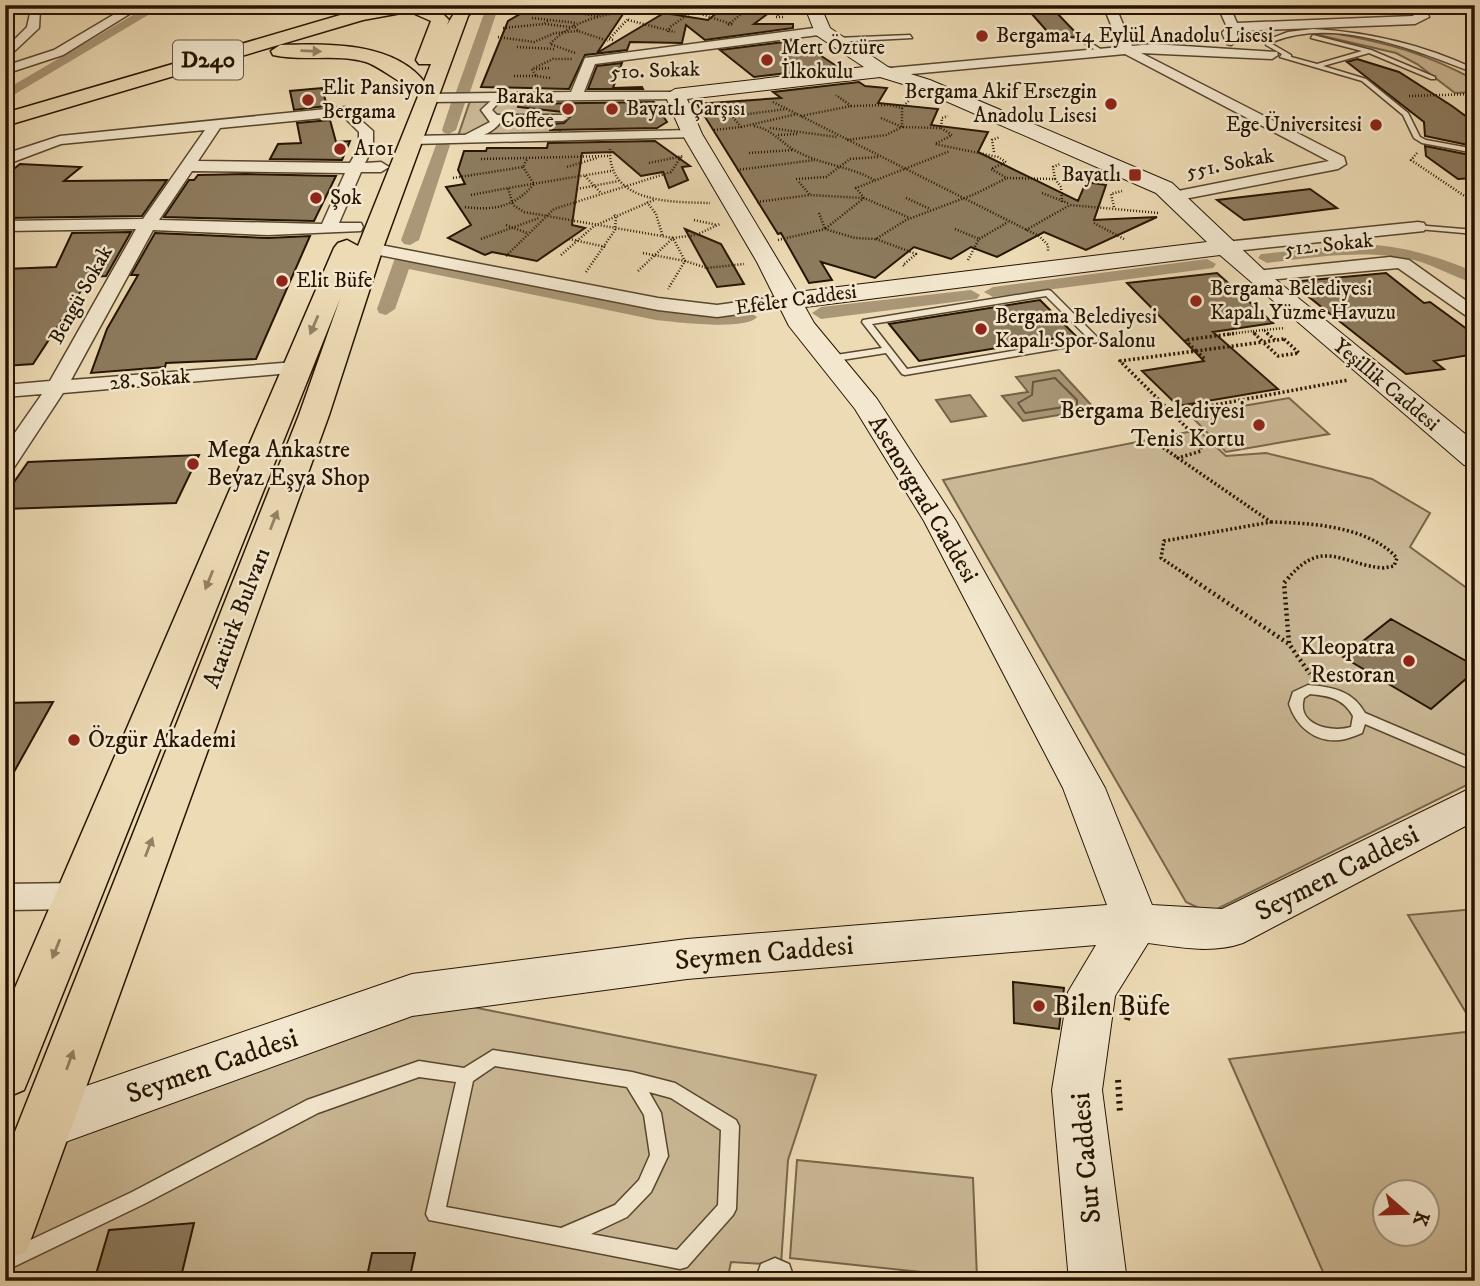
<svg xmlns="http://www.w3.org/2000/svg" width="1480" height="1286" viewBox="0 0 1480 1286" font-family="'IM FELL DW Pica',serif">
	<rect width="100%" height="100%" fill="#eddbb5"/>
	<filter id="stains"><feTurbulence type="fractalNoise" baseFrequency=".00286" numOctaves="4"/><feColorMatrix values="0 0 0 0 .2 0 0 0 0 .09 0 0 0 0 .02 0 0 0 .5 -.17"/></filter>
	<radialGradient id="worn" r=".72"><stop offset=".6" stop-color="#630" stop-opacity="0"/><stop offset="1" stop-color="#630" stop-opacity=".3"/></radialGradient>
	<path fill="#cbb996" stroke="#78664b" stroke-width="2" fill-rule="evenodd" d="M1333,33C1389,43 1424,53 1475,80V92L1455,93L1417,64L1396,53L1314,34Z
		M567,97L559,137L457,139L471,98Z
		M1289,398L1329,434L1226,452L1190,415Z
		M1198,430L1226,456L1266,453L1372,479L1430,513L1410,547L1475,594V781L1209,913L1186,902L943,480Z
		M1475,909V1028L1408,915Z
		M412,995L816,1075L788,1160L781,1265L731,1262L727,1281H5V1231L46,1124Z
		M1465,1032L1475,1048V1281H1327L1229,1059ZM1386,1192H1428V1234H1386Z
		M797,1160L973,1178L977,1278L790,1258Z"/>
	<path fill="#a99777" stroke="#756347" stroke-width="2" d="M1059,370L1095,409L1023,421L1002,396L1028,392L1016,377Z
		M970,395L986,416L951,422L936,400Z
		M268,1272L354,1275L353,1281H265Z"/>
	<g fill="none" stroke-linecap="round" stroke-linejoin="round">
		<path stroke="#68563c" stroke-width="2" d="M1055,378L1077,400V405L1025,413L1018,403L1032,395L1033,382Z"/>
		<path fill="#a99777" fill-rule="evenodd" d="M150,5H165L5,100V90Z
			M487,5H499L470,92L458,95L456,92Z
			M458,99L465,103L456,130L449,134L444,133L442,130L451,103Z
			M443,141L450,145L419,240L410,245L404,244L401,240L436,145Z
			M1362,244C1403,246 1437,256 1475,272V283C1454,278 1435,265 1414,260C1365,249 1315,257 1267,263L1258,258L1261,254Z
			M404,253L410,254L412,260L656,308L693,312L748,311L757,317C746,331 675,322 656,320L409,269L395,309L386,315L379,313L377,309L395,258Z
			M1207,259L1216,264L1213,268L993,297L984,292L993,287Z
			M971,290L980,295L977,299L821,319L812,313L821,307Z"/>
	</g>
	<path fill="#8d7b5e" stroke="#261400" stroke-width="2" d="M536,5L627,8L597,53L664,13L708,20L724,7L770,12L754,24H793V28L705,40L686,25L682,43L630,42L627,50L585,55L569,89L481,87L508,21Z
		M1024,5L1053,9L1080,37L1053,38Z
		M792,41L791,50L809,48L838,67L754,77L720,50Z
		M1357,59L1399,72L1452,106L1475,123L1473,146L1425,136L1424,122L1347,62Z
		M622,63L613,88L642,87L643,89H588L597,66Z
		M859,82L865,86L887,88L878,103L938,109L931,125L988,132L978,152L1078,201L1086,182L1106,185L1094,220L1157,217L1086,250L1044,232L997,257L971,247L951,259L914,247L875,278L821,262L832,280L809,283L781,233L778,234L697,104L781,98L773,92Z
		M322,88L327,106L294,110L290,91Z
		M654,102L667,122L657,128L550,130L551,124L564,123L570,117L563,112L518,107L519,104Z
		M330,120L336,142L350,141L342,160L270,159L278,144L301,143L297,123Z
		M655,141L690,166L682,167L688,180L669,188L663,172L641,176L613,152L582,153L572,225L585,228L537,261L492,252L485,255L448,238L471,225L446,187L465,184L458,170L464,151H486L487,148H547L548,143Z
		M1425,146L1470,155L1469,159L1475,163V178L1458,179L1426,156Z
		M20,164L81,167L64,181L167,180L142,216L5,218V176Z
		M198,175L246,174L336,176L314,221L164,217L189,180H194Z
		M1310,189L1337,208L1244,220L1217,200Z
		M685,229L721,244L744,284L717,287Z
		M131,232L106,276L90,277L33,364L5,366V269L56,267L72,233Z
		M155,233L268,238L310,236L256,359L166,363L165,367L91,373L107,329L138,275H131Z
		M1217,273L1273,323L1213,332L1278,389L1178,406L1142,371L1204,361L1127,283Z
		M1386,273L1424,303L1430,302L1475,335V354L1434,361L1444,369L1406,374L1290,282Z
		M1040,300L1075,335L919,361L889,324Z
		M199,455L176,503L5,509V495L28,462Z
		M1391,619L1475,666V671L1431,709L1343,657Z
		M53,702L5,788V703Z
		M1013,982L1064,988L1059,1029L1014,1023Z
		M194,1223L180,1281H94L109,1230Z
		M372,1253H415L409,1281H366Z"/>
	<g fill="none" stroke-linecap="round" stroke-linejoin="round">
		<g stroke="#58462d" stroke-width="3">
			<path id="service" d="M1313,29C1369,32 1424,45 1475,69V73C1414,50 1336,16 1272,42V44L1291,55V57L1317,64L1362,51L1311,38L1313,35L1371,50L1435,77V79H1431L1369,53L1323,66L1366,79L1408,113L1420,137L1426,140L1475,149V153L1422,143L1414,138L1403,115L1362,81L1280,57L1282,54L1266,45L1267,40L1288,32Z
				M910,35L912,38L836,42L833,40L836,38Z
				M1081,39H1085L1105,52L1100,53L1081,41Z
				M1415,225L1475,230V234L1418,229L1414,227Z
				M1048,290L1051,291L1098,338V342L905,375L902,374L886,353L829,362L824,359L829,356L882,348L862,322L863,320ZM1046,296L1088,338L907,369L872,324Z
				M1308,685C1332,687 1352,690 1365,713L1475,760V771L1365,724L1362,733C1355,736 1347,739 1340,740C1315,743 1296,726 1289,704L1293,692ZM1310,694C1329,696 1343,698 1353,716L1351,727C1331,733 1296,725 1304,698Z
				M493,1050L632,1072L675,1083L736,1120L739,1126L736,1209L733,1215L687,1267L680,1269L429,1220L426,1214L456,1082L419,1077L318,1113L144,1204L5,1271V1252L132,1192L307,1100L419,1061L464,1068ZM495,1066L627,1087L644,1115L650,1155L639,1180L615,1205L561,1228L446,1207L473,1081ZM649,1092L671,1098L721,1130L718,1205L677,1250L591,1234L627,1217L651,1192L668,1156L661,1113Z"/>
		</g>
		<g stroke="#58462d" stroke-width="3">
			<path id="pedestrian" d="M498,94L503,97L492,110L497,115H563L568,118L563,121H501C496,131 475,141 463,140V136L490,122L481,110Z"/>
		</g>
		<g stroke="#58462d" stroke-width="3">
			<path id="minor" d="M22,5H35L40,9L39,28L5,60V49L27,27L30,13Z
				M130,5H144L63,55L5,74V66L54,50Z
				M1103,5H1115L1132,46L1153,44L1277,52L1278,55L1272,59L1141,53L1344,157L1346,164L1338,169L1174,201L1168,199V193L1329,161L1125,54L890,76L883,72L890,68L1120,47Z
				M1217,5H1229L1237,23L1413,16L1417,12L1411,5H1424L1429,17L1415,24L1237,31V41L1231,45L1227,44L1222,33L1227,27Z
				M822,27L826,28V34L595,64L584,92H680L682,95L675,99L430,102L423,98L430,94L571,92L585,58Z
				M346,107L373,131V147L365,163L381,162L389,167L381,172H361L339,223H361L363,227L361,231L268,235L153,230L71,380L295,362L305,368L302,372L63,393L13,469L5,471V447L42,394L5,397V385L50,381L136,229L5,231V221L143,219L205,130L61,144L5,165V154L60,136ZM343,116L359,132V147L350,163L198,161L220,128ZM192,171L345,173L322,224L159,220Z
				M692,130L699,134L697,137L413,144L406,140L413,136Z
				M1418,222L1424,223L1426,227L1424,231L1225,252L1216,247L1225,242Z
				M370,243L658,298L717,305L789,295L798,301L789,307L717,317L658,310L364,252L361,248L364,244Z
				M1390,257L1409,260L1475,307V322L1398,268L1256,281L1247,276L1256,271Z
				M78,883L89,887L94,896L89,905L78,909L5,910V884Z
				M775,1258L789,1264L795,1281H755L761,1264Z"/>
		</g>
		<g stroke="#261400" stroke-width="2">
			<path id="secondary" d="M804,5H820L830,28L888,67L930,80L1172,183L1265,271L1475,442V467L1464,465L1220,255L805,307L814,323L877,399L956,521L1105,788L1152,905L1222,909L1475,786V821L1243,943C1212,954 1180,947 1148,943L1115,996L1102,1090L1127,1281H1069L1052,1090L1068,992L1096,945L687,979L412,1016L46,1149L28,1142L20,1124L28,1106L412,974L687,939L1107,905L1063,788L924,521L855,409L789,326L757,262L682,134L665,95L675,89L864,67L816,35ZM880,77L916,88L1156,193L1207,242L797,292L702,134L687,99Z"/>
		</g>
		<g stroke="#261400" stroke-width="3">
			<path id="primary" d="M404,5L437,8L449,20L447,25L459,5H477L468,16L383,248L329,415L34,1231L26,1252L5,1260V1157L299,415L340,299L31,1073L24,1090L5,1098V1011L334,248L338,243L347,240L358,246L431,64H419L416,60L431,21L406,10Z"/>
		</g>
		<g stroke="#261400" stroke-width="3">
			<path id="trunk" d="M386,5L421,6L412,11L363,20L5,126V113L354,11Z
				M280,45C327,44 395,41 426,84L423,88C407,92 384,68 366,62C335,53 303,62 273,55L271,51Z"/>
		</g>
		<path stroke="#261400" stroke-width="2.5" stroke-dasharray="1 2" stroke-linecap="butt" d="M560,5L577,13L598,16
			M649,5L663,8
			M742,5L780,10
			M683,8L734,25
			M783,17H776L787,5
			M532,18L577,23
			M628,20L675,32
			M545,24L570,27
			M573,25L578,31L608,41
			M728,25L748,8
			M503,28L544,24L549,20
			M668,32L670,27L690,13
			M498,37L534,42L555,33L578,31
			M613,40L609,39L629,18
			M517,47L555,49
			M575,53L550,44C586,6 650,10 698,5
			M536,69L550,68
			M514,76H536
			M550,78L536,76L532,69L553,59H572
			M1409,96L1475,94
			M773,102L1039,236L1048,245V251
			M851,106L889,105L902,108L911,98
			M801,116L851,106L836,95
			M881,118L902,127L941,128L942,118L948,116
			M754,126C772,129 781,143 796,151C821,165 850,166 874,180
			M741,127L797,114
			M770,128L837,137
			M941,128L952,135L935,144L998,157L1006,162L991,169L1007,178L1055,179L1053,167L1060,164
			M714,130L741,127L732,116L787,109
			M778,135L797,134
			M847,140L886,135L902,127V108
			M610,149C608,203 669,202 710,203
			M994,152L992,140L1000,137
			M749,153L793,150
			M1417,153L1411,160L1475,203
			M481,159L608,156
			M649,163L683,156
			M567,167L597,158
			M737,170L815,160
			M611,171L508,188L513,205L524,212L673,238L685,261L707,268L744,264
			M585,176L601,193
			M453,178L523,167L527,159
			M796,179L826,177L850,159L878,157
			M1055,179L1061,187L1062,202
			M799,182L810,195
			M577,189L619,181
			M1042,193L1070,204
			M471,195L508,188
			M864,198L856,188L950,151
			M906,198L930,209
			M647,202L656,214L663,237
			M757,202L810,195L863,198
			M465,207C493,211 515,207 534,184L523,167
			M1114,207L1111,194L1122,191
			M819,213L825,229L864,198L910,218
			M694,220L717,225
			M1094,223L1124,239
			M506,225L527,233
			M955,229L979,239
			M1026,230L1070,205L1159,213
			M481,239L539,218
			M569,239L606,247
			M876,239L916,254L903,265L905,267
			M778,240L825,229L855,238L876,239L906,220L975,194L1007,178
			M643,253L685,261L668,289
			M561,255L594,226L654,200
			M506,256L554,209L671,172L681,157
			M968,260L979,239L1008,222
			M638,271L673,238L696,235L720,224
			M586,272L615,230L616,217L613,213
			M1264,330L1285,328
			M1253,331L1264,330L1269,335
			M1224,335L1252,331L1256,335"/>
		<path stroke="#261400" stroke-width="3.5" stroke-dasharray="2 2.5" stroke-linecap="butt" d="M1254,333L1263,342
			M1267,333L1275,340
			M1284,339L1299,353L1278,356L1263,342Z
			M1196,351L1206,360
			M1196,351L1185,340L1237,333
			M1196,351L1263,342
			M1192,404L1202,413
			M1172,413L1348,380
			M1152,440L1178,458
			M1271,522C1311,523 1368,526 1397,558L1394,566L1384,568C1343,565 1324,538 1290,576
			M1188,576L1161,558L1164,541L1271,522L1178,458L1201,451V442L1120,361L1196,351"/>
		<path stroke="#261400" stroke-width="4.5" stroke-dasharray="2 3.5" stroke-linecap="butt" d="M1186,575L1289,644L1310,674
			M1289,643L1284,583L1291,575"/>
		<path stroke="#261400" stroke-width="6" stroke-dasharray="2.5 4.5" stroke-linecap="butt" d="M1127,1020L1133,994
			M1118,1080L1120,1113"/>
		<use href="#service" fill="#f3e8cf" fill-rule="evenodd"/>
		<use href="#pedestrian" fill="#f3e8cf" fill-rule="evenodd"/>
		<use href="#minor" fill="#f3e8cf" fill-rule="evenodd"/>
		<use href="#secondary" fill="#f3e8cf" fill-rule="evenodd"/>
		<use href="#primary" fill="#eddbb5" fill-rule="evenodd"/>
		<use href="#trunk" fill="#eddbb5" fill-rule="evenodd"/>
	</g>
	<defs><path id="oneway-solid" d="M-6-.8H1V-3.2L6.5 0L1 3.2V.8H-6Z" transform="scale(1.75)"/></defs>
	<g fill="#938164">
		<use href="#oneway-solid" transform="translate(311 51) rotate(2)"/>
		<use href="#oneway-solid" transform="translate(314 325) rotate(113)"/>
		<use href="#oneway-solid" transform="translate(274 520) rotate(-69)"/>
		<use href="#oneway-solid" transform="translate(209 580) rotate(112)"/>
		<use href="#oneway-solid" transform="translate(149 847) rotate(-69)"/>
		<use href="#oneway-solid" transform="translate(56 949) rotate(112)"/>
		<use href="#oneway-solid" transform="translate(70 1060) rotate(-70)"/>
	</g>
	<g fill="#8f2418" stroke="#f3e8cf" stroke-width="2.5">
		<circle cx="982" cy="36" r="7"/>
		<circle cx="767" cy="60" r="7"/>
		<circle cx="308" cy="100" r="7"/>
		<circle cx="1111" cy="104" r="7"/>
		<circle cx="568" cy="109" r="7"/>
		<circle cx="612" cy="109" r="7"/>
		<circle cx="1376" cy="125" r="7"/>
		<circle cx="340" cy="149" r="7"/>
		<rect x="1128" y="168" width="14" height="14" rx="3.5"/>
		<circle cx="316" cy="198" r="7"/>
		<circle cx="282" cy="281" r="7"/>
		<circle cx="1196" cy="301" r="7"/>
		<circle cx="981" cy="329" r="7"/>
		<circle cx="1259" cy="425" r="7"/>
		<circle cx="193" cy="464" r="7"/>
		<circle cx="1409" cy="661" r="7"/>
		<circle cx="74" cy="740" r="7"/>
		<circle cx="1039" cy="1006" r="7"/>
	</g>
	<g text-anchor="middle" dominant-baseline="central" stroke-width="5" stroke-linejoin="round" paint-order="stroke">
		<g font-size="21" fill="#261400" stroke="#f3e8cf" text-anchor="start">
			<text x="996" y="36">Bergama 14 Eylül Anadolu Lisesi</text>
			<text x="781" y="48">Mert Öztüre<tspan x="781" dy="24">İlkokulu</tspan></text>
			<text x="322" y="88">Elit Pansiyon<tspan x="322" dy="24">Bergama</tspan></text>
			<text x="1097" y="92" text-anchor="end">Bergama Akif Ersezgin<tspan x="1097" dy="24">Anadolu Lisesi</tspan></text>
			<text x="554" y="97" text-anchor="end">Baraka<tspan x="554" dy="24">Coffee</tspan></text>
			<text x="626" y="109">Bayatlı Çarşısı</text>
			<text x="1362" y="125" text-anchor="end">Ege Üniversitesi</text>
			<text x="354" y="149">A101</text>
			<text x="1121" y="175" text-anchor="end">Bayatlı</text>
			<text x="330" y="198">Şok</text>
			<text x="296" y="281">Elit Büfe</text>
			<text x="1210" y="289">Bergama Belediyesi<tspan x="1210" dy="24">Kapalı Yüzme Havuzu</tspan></text>
			<text x="995" y="317">Bergama Belediyesi<tspan x="995" dy="24">Kapalı Spor Salonu</tspan></text>
		</g>
		<g font-size="21" fill="#261400" stroke="#f3e8cf">
			<text transform="translate(655 71) rotate(-2)">510. Sokak</text>
			<text transform="translate(1230 164) rotate(-11)">551. Sokak</text>
			<text transform="translate(1329 245) rotate(-6)">512. Sokak</text>
			<text transform="translate(81 295) rotate(-61)">Bengü Sokak</text>
			<text transform="translate(796 300) rotate(-8)">Efeler Caddesi</text>
			<text transform="translate(150 380) rotate(-5)">28. Sokak</text>
			<text transform="translate(1386 385) rotate(40)">Yeşillik Caddesi</text>
		</g>
		<rect fill="#f3e8cf" stroke="#64543e" stroke-width="2" x="173" y="40.5" width="70" height="39" rx="5"/>
		<g font-size="23" font-weight="bold" fill="#261400">
			<text x="208" y="60">D240</text>
		</g>
		<g font-size="24" fill="#261400" stroke="#f3e8cf" text-anchor="end">
			<text x="1245" y="411">Bergama Belediyesi<tspan x="1245" dy="28">Tenis Kortu</tspan></text>
			<text x="207" y="450" text-anchor="start">Mega Ankastre<tspan x="207" dy="28">Beyaz Eşya Shop</tspan></text>
			<text x="1395" y="647">Kleopatra<tspan x="1395" dy="28">Restoran</tspan></text>
			<text x="88" y="740" text-anchor="start">Özgür Akademi</text>
		</g>
		<g font-size="24" fill="#261400" stroke="#f3e8cf">
			<text transform="translate(923 499) rotate(59)">Asenovgrad Caddesi</text>
			<text transform="translate(237 618) rotate(-69)">Atatürk Bulvarı</text>
		</g>
		<g font-size="28" fill="#261400" stroke="#f3e8cf">
			<text transform="translate(1337 873) rotate(-27)">Seymen Caddesi</text>
			<text transform="translate(764 953) rotate(-5)">Seymen Caddesi</text>
			<text transform="translate(212 1066) rotate(-19)">Seymen Caddesi</text>
			<text transform="translate(1086 1158) rotate(-95)">Sur Caddesi</text>
		</g>
		<g font-size="28" fill="#261400" stroke="#f3e8cf" text-anchor="start">
			<text x="1053" y="1006">Bilen Büfe</text>
		</g>
	</g>
	<rect width="1480" height="1286" fill="none" stroke="#eddbb5" stroke-width="28"/>
	<rect x="7" y="7" width="1466" height="1272" fill="none" stroke="#261400" stroke-width="3.5"/>
	<rect x="14" y="14" width="1452" height="1258" fill="none" stroke="#261400" stroke-width="2"/>
	<g transform="translate(1406 1213) rotate(110)"><circle r="33" fill="#f3e8cf" stroke="#a1937c" stroke-width="2"/>
	<path d="M0-5L12 26L0 18L-12 26Z" fill="#8f2418"/>
	<text y="-10" font-size="19" font-weight="bold" text-anchor="middle" fill="#261400">K</text>
	</g>
	<rect width="100%" height="100%" filter="url(#stains)"/>
	<rect width="100%" height="100%" fill="url(#worn)"/>
</svg>
